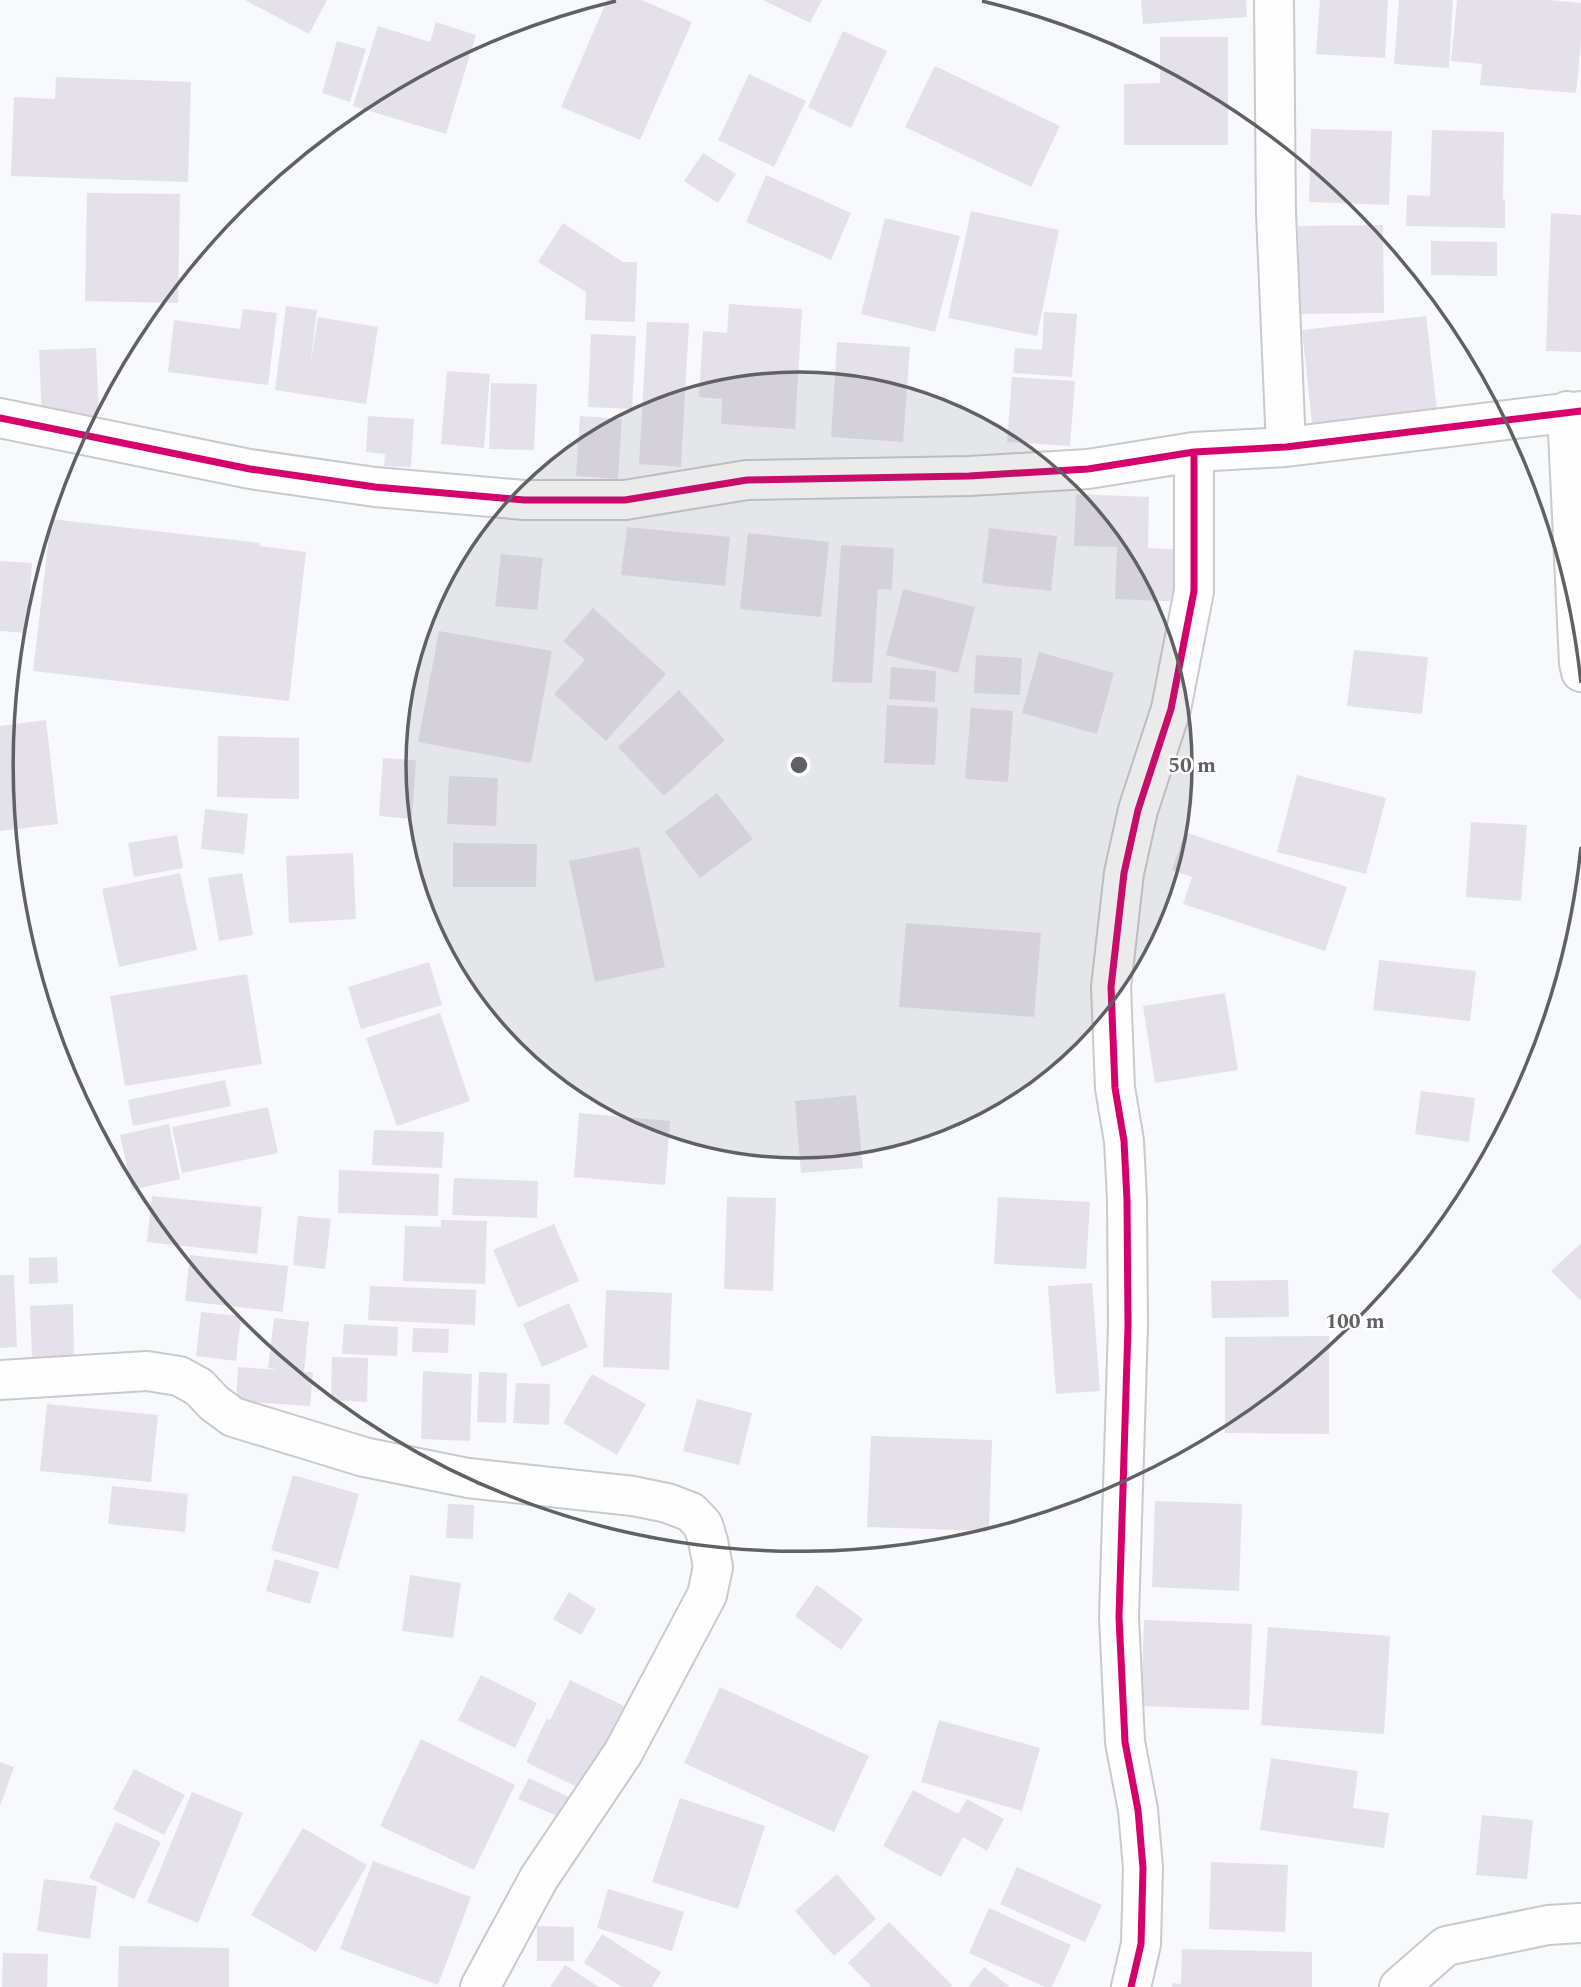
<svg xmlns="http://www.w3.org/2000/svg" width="1581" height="1987" viewBox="0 0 1581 1987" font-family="Spectral,serif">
	<rect width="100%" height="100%" fill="#f7f9fd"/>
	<path fill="#e5e1eb" d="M245,0H327L309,34Z
		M607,0H642L692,22L640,140L561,107Z
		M763,0H822L810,23Z
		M1141,0H1246L1247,17L1143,24Z
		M1320,0H1388L1385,58L1316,54Z
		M1399,0H1453L1449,68L1394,64Z
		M1457,0H1549L1581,3V41L1576,93L1480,85L1482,64L1451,61Z
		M436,22L476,35L446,134L353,106L378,26L430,42Z
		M843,31L887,51L851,128L808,107Z
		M1160,37H1228V145H1124V84L1160,83Z
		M337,41L366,49L350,102L322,93Z
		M935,66L1060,126L1031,187L905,127Z
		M749,74L806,101L774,167L718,140Z
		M56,77L191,82L188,182L11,176L14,97L55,99Z
		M1311,129L1392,131L1389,205L1309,202Z
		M1432,130L1504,132L1503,199H1505V228L1406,226L1407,195L1430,196Z
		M703,153L736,174L718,203L684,181Z
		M766,175L851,213L831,260L746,222Z
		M87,193L180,194L178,303L85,301Z
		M971,211L1059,230L1037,336L948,318Z
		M1551,213L1581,215V352L1546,351Z
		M885,218L960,236L935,332L861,314Z
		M563,223L623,262H637L635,322L585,320L586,292L538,262Z
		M1383,225L1384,313L1300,314L1298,226Z
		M1431,241L1497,242V276L1431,275Z
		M729,304L802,309L795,429L721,424L722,399L699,397L703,331L727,333Z
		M286,306L317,310L310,367L318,317L378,327L366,404L275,390Z
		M243,309L277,313L268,385L168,372L174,320L240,329Z
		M1044,312L1077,314L1072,377L1013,373L1015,348L1042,350Z
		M1426,316L1438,418L1313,432L1302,330Z
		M647,322L689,323L681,467L639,464Z
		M591,334L636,336L632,409L588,407Z
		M837,342L910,347L903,442L831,437Z
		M96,348L99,415L42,417L39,350Z
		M447,371L490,374L484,448L441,444Z
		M1012,377L1075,381L1070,446L1007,442Z
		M491,383L537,384L534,450L489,449Z
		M368,416L414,419L411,467L384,466L385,454L366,452Z
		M580,416L622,419L618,479L576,476Z
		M1076,494L1149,497L1148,548L1189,550L1187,602L1115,599L1117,547L1074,546Z
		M51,519L260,543L259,546L306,552L289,701L33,671Z
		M627,527L730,537L725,586L621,575Z
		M989,528L1057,536L1051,591L982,583Z
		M748,533L829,542L821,617L740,609Z
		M841,545L894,548L892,590L878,589L872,683L832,682Z
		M501,554L543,558L537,610L495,606Z
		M0,561L32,563L27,633L0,631Z
		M903,589L975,607L958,673L886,655Z
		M593,608L666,674L606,741L554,694L585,660L563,641Z
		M439,631L552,651L531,763L418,742Z
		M1354,650L1428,657L1422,714L1347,706Z
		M1039,652L1114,673L1097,734L1022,713Z
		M976,655L1022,658L1020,695L974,693Z
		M891,667L936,671L935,702L889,699Z
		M679,690L725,740L664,796L618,747Z
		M887,705L938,708L935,765L884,763Z
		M971,708L1013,711L1008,782L965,779Z
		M46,720L58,824L0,831V726Z
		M218,736L299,738V799L217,797Z
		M383,758L416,760L412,819L379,816Z
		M1297,775L1386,798L1366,874L1277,852Z
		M449,776L498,778L496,826L447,824Z
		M717,793L753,839L700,878L665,832Z
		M205,809L248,814L244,854L201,849Z
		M1471,822L1527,825L1521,901L1466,897Z
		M1185,832L1347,887L1325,951L1183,904L1192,877L1172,870Z
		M177,835L183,868L134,877L128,843Z
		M453,843L537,844L536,887H453Z
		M639,847L665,967L595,982L569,861Z
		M353,853L356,919L289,923L286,856Z
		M180,873L197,950L119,967L102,889Z
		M242,873L253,935L219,941L208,878Z
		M906,923L1041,933L1034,1017L899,1007Z
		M1379,960L1476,971L1470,1021L1373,1010Z
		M429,962L442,1005L361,1029L348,987Z
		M247,974L262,1064L125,1086L110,996Z
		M1225,993L1238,1070L1155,1083L1143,1006Z
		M440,1013L470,1101L397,1126L366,1038Z
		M225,1080L231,1106L133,1126L128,1100Z
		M1421,1091L1475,1098L1469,1142L1415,1134Z
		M856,1095L863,1168L801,1173L795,1101Z
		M268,1107L278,1153L182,1173L172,1127Z
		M579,1113L670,1121L665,1185L574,1177Z
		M169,1124L180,1179L132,1190L120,1135Z
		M374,1130L444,1132L442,1168L372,1165Z
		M339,1170L439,1174L438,1216L338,1213Z
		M454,1178L538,1181L537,1218L452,1215Z
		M152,1196L262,1207L257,1254L147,1242Z
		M727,1197L776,1198L773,1291L724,1289Z
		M998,1197L1090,1202L1086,1269L994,1264Z
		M298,1216L331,1219L325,1269L293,1265Z
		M441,1220L487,1221L485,1284L403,1281L405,1226L441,1227Z
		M554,1224L579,1281L518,1308L493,1250Z
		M1581,1243V1299L1580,1300L1551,1271Z
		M190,1255L288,1266L283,1312L185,1301Z
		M57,1257L58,1283L29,1284V1258Z
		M0,1275H14L17,1347L0,1348Z
		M1288,1280L1289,1317L1212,1318L1211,1281Z
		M1092,1283L1100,1391L1056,1394L1048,1286Z
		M370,1286L476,1290L475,1325L368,1320Z
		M606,1290L672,1293L669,1370L603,1367Z
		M569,1303L588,1347L542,1367L523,1324Z
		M73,1304L74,1356L32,1357L30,1306Z
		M201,1312L241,1316L236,1361L196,1356Z
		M274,1318L309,1322L304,1372H313L310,1406L236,1401L238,1367L279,1370L268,1368Z
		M344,1324L398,1327L397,1356L342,1354Z
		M413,1328L449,1329L448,1353L412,1352Z
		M1329,1336V1434L1225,1433V1337Z
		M332,1357L368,1358L367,1402L331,1400Z
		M423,1371L472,1374L470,1441L421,1439Z
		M479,1372L507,1373L506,1423L477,1422Z
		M592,1374L646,1404L617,1455L563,1423Z
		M516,1383L550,1384L549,1425L513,1423Z
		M697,1399L752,1413L739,1465L683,1451Z
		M47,1404L158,1415L151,1482L40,1471Z
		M871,1436L992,1440L989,1531L867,1527Z
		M293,1475L359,1494L338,1569L271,1550Z
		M112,1486L188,1494L185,1532L108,1524Z
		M1155,1501L1242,1504L1239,1591L1152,1587Z
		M448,1504L474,1505L473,1539L446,1538Z
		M275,1559L319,1572L310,1604L266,1591Z
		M410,1575L461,1583L453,1638L402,1631Z
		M817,1585L863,1619L841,1650L795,1616Z
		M569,1592L596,1609L581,1635L553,1619Z
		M1144,1620L1252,1624L1249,1710L1141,1706Z
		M1268,1627L1390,1636L1384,1734L1261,1725Z
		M481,1675L537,1703L515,1748L458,1720Z
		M570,1680L624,1706L583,1790L526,1762L547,1718L550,1720Z
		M720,1687L869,1756L834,1832L684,1763Z
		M939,1720L1040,1748L1022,1811L921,1782Z
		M421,1739L515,1785L474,1870L380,1826Z
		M1271,1758L1358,1771L1353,1808L1389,1813L1384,1848L1260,1830Z
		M0,1762L14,1767L0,1806Z
		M134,1769L185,1795L164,1835L113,1809Z
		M529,1778L569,1797L559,1817L518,1799Z
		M913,1790L958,1814L967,1799L1004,1819L987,1851L963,1837L941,1877L883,1846Z
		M192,1792L243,1813L198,1923L147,1902Z
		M680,1798L765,1826L738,1909L652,1882Z
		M1482,1815L1533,1820L1527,1879L1476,1875Z
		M116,1822L161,1842L134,1899L89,1878Z
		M303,1828L367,1865L316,1952L251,1915Z
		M373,1861L471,1897L438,1985L340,1949Z
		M1211,1862L1288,1865L1285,1932L1209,1929Z
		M1017,1867L1102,1905L1085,1942L1000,1904Z
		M837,1874L876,1919L834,1956L795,1911Z
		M44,1879L97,1886L90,1939L37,1931Z
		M608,1889L684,1912L672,1951L597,1928Z
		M989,1908L1071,1945L1052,1987H1045L969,1953Z
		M889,1922L952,1985L950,1987H872L848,1963Z
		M537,1926L574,1927V1961H537Z
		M602,1934L661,1972L652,1987H622L584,1963Z
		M119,1946L229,1948V1987H118Z
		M1182,1949L1312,1952V1987H1172V1983L1181,1984Z
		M3,1953L48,1954L47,1987H2Z
		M565,1965L599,1987H550Z
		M984,1967L1010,1987H968Z"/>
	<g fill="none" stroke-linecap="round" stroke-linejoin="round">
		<g stroke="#c8cacc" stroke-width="42">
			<path id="minor" d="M1274,0L1276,213L1286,447
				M1567,411L1579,663L1581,672
				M0,418L250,469L375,487L524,500H625L747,480L969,476L1088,469L1194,452L1286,447L1581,411
				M0,1380L147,1371L179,1376L199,1387L214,1403L233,1417L364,1457L468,1478L633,1496L667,1503L691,1512L703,1525L708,1541L713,1567L707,1595L623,1753L539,1878L480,1987
				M1131,1987L1141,1944L1143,1868L1138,1810L1125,1742L1119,1617L1128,1326L1127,1200L1124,1141L1115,1088L1111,987L1124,873L1138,810L1171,709L1194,591V452
				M1399,1987L1446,1946L1548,1925L1581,1923"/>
		</g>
		<use href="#minor" stroke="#fefeff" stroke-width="38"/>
		<g stroke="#fff" stroke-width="11">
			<path id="cycleway" d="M0,418L250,469L375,487L524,500H625L747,480L969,476L1088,469L1194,452L1286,447L1581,411
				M1131,1987L1141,1944L1143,1868L1138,1810L1125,1742L1119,1617L1128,1326L1127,1200L1124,1141L1115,1088L1111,987L1124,873L1138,810L1171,709L1194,591V452"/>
		</g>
		<use href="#cycleway" stroke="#d6006c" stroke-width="7"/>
	</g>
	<circle cx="799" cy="765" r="393" fill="#606164" fill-opacity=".12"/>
	<g fill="none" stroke="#606164" stroke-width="3.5">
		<circle cx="799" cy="765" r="393"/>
		<path d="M1581 847A786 786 0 1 1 616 1M982 1A786 786 0 0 1 1581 683"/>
	</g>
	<circle cx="799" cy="765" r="10" fill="#606164" stroke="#fff" stroke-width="3.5"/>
	<g font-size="21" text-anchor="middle" font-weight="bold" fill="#606164" stroke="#fff" stroke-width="5" stroke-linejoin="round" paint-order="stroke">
		<text x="1192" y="772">50 m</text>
		<text x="1355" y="1328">100 m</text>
	</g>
</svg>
